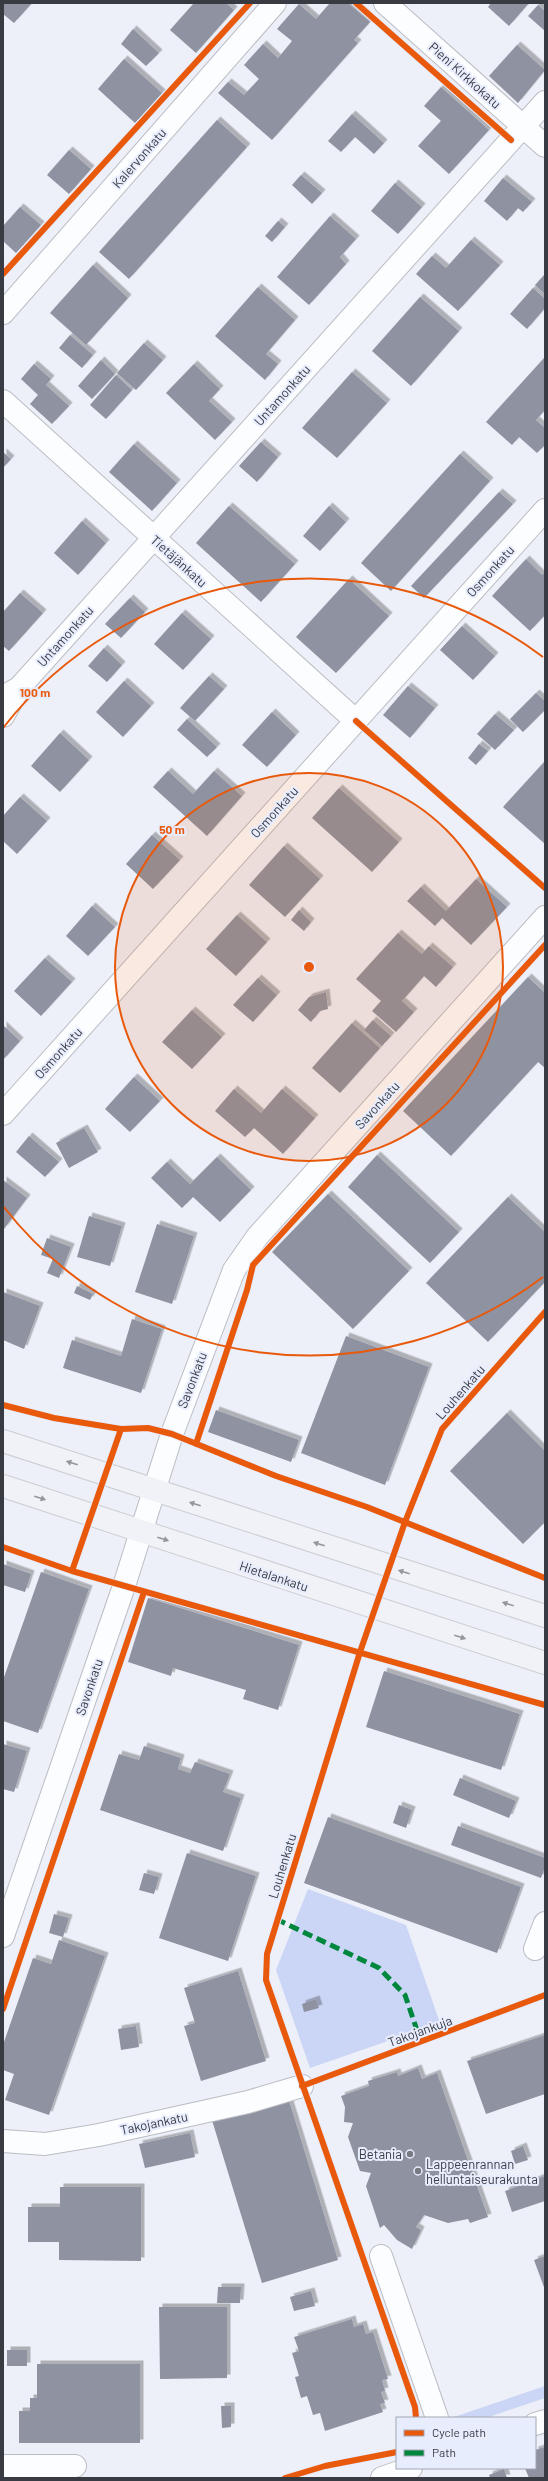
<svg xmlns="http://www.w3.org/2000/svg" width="548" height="2481" viewBox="0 0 548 2481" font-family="Barlow,sans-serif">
	<defs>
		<filter id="shadow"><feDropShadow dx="3.5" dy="-3.5" stdDeviation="0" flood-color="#0004"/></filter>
	</defs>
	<rect width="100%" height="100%" fill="#edf0f8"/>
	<path fill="#cbd5f5" d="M308,1889L406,1925L440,2023L310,2068L276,1970Z
		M545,2386V2398L486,2418H451Z"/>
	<path fill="#8e92a1" filter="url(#shadow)" d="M3,3H32L14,23L3,14Z
		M194,3H226L234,10L196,53L170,30Z
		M330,3H348L370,22L354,40L358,43L272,140L218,93L228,82L244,95L259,79L244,65L263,44L278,58L292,41L277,29L299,4L316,19Z
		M491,3H529L509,26L488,7Z
		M538,5L545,11V31L528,16Z
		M133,29L159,53L146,66L121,44Z
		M517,45L545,70L518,103L489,76Z
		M124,59L162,93L135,123L98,89Z
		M441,87L489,130L449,174L418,146L441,121L424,106Z
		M352,114L384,143L374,154L355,137L341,152L328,141Z
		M217,120L247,147L129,279L99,252Z
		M69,150L91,169L69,194L47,175Z
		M301,175L322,193L312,204L292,185Z
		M503,178L532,202L523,212L518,208L507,221L484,201Z
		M395,183L422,207L398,234L371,211Z
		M20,207L41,225L16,253L3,241V226Z
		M330,216L356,239L340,257L346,264L309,305L277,277Z
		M278,221L285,227L272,242L265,236Z
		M471,240L500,265L458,311L416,274L432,256L446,268Z
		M93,265L128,298L86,345L50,313Z
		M545,274V294L535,285Z
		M258,287L295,320L266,354L278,364L265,380L215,336Z
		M533,288L545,299V308L527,329L510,314Z
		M420,297L459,331L411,386L372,351Z
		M70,335L93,355L82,368L59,348Z
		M144,343L163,360L136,390L117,373Z
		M545,357V410L536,420L545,428V445L537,453L519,437L512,445L486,422Z
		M101,360L115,374L92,399L78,386Z
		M34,364L51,379L46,385L69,406L52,424L30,404L38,395L21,379Z
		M194,364L220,389L209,401L232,422L215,440L166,393Z
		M352,372L387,403L337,458L302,428Z
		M116,375L132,390L106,419L90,405Z
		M261,442L278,457L257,482L239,466Z
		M134,444L177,483L152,511L109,472Z
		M3,452L11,459L3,468Z
		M460,454L490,481L391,591L361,563Z
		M499,492L513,504L424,598L411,586Z
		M229,506L295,564L261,602L196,543Z
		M329,506L346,522L320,551L303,536Z
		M82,521L106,543L78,575L54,553Z
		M526,559L542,575L545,572V615L530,631L492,596Z
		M349,579L389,616L336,673L296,637Z
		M20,593L43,613L9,651L3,646V612Z
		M130,598L145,612L121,638L105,624Z
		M182,613L211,639L183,670L154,644Z
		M462,626L495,656L473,680L440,650Z
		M104,648L122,665L107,682L88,666Z
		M209,676L224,689L195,721L180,708Z
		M124,681L151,706L123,737L96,712Z
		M408,686L435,708L410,738L383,715Z
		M536,693L545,701V710L523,732L510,719Z
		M272,712L296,735L267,767L242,745Z
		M495,714L514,730L495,750L477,734Z
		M187,719L217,747L207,757L177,730Z
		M60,733L89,760L60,792L31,766Z
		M479,744L488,751L476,765L468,758Z
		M545,761V844L503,807Z
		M168,771L193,794L214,771L242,796L207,836L153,787Z
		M339,788L399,842L372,872L312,818Z
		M20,797L47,821L17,854L3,841V816Z
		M152,835L180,860L153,889L126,864Z
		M284,846L320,879L285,917L249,885Z
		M476,879L507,907L471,945L442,918L435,926L407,901L421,887L446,911Z
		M92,906L115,927L88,956L66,936Z
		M299,910L311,922L304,931L291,920Z
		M237,915L267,942L236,976L206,949Z
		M398,933L422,954L429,946L453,967L436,987L424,976L402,1001L414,1012L396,1032L372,1011L381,1001L356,979Z
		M45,958L72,982L41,1016L14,991Z
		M528,977L545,993V1068L538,1062L451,1156L403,1111Z
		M258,978L277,995L253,1022L233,1005Z
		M326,992L328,1009L320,1011L311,1022L298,1010L309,997Z
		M192,1010L222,1037L192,1069L162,1042Z
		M373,1020L391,1036L382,1046L364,1030Z
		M352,1023L380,1048L340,1093L312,1068Z
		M3,1025L20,1041L3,1060Z
		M134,1077L160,1101L130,1132L105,1109Z
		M234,1089L261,1113L282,1089L315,1118L283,1154L254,1128L245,1137L215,1111Z
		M84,1128L98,1152L69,1168L56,1143Z
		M29,1136L59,1162L45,1177L16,1152Z
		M377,1155L459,1232L430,1263L348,1187Z
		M217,1157L251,1190L220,1222L193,1197L182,1208L151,1178L167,1162L190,1184Z
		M3,1180L27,1198L4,1229L3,1228Z
		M328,1194L409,1271L353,1329L272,1252Z
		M508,1197L545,1232V1282L488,1342L426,1283Z
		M89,1216L122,1226L110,1266L77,1257Z
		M157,1224L194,1236L172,1304L135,1292Z
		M47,1238L71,1247L59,1278L47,1273L53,1259L41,1255Z
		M77,1286L93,1294L90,1300L74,1293Z
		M3,1292L40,1306L24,1349L3,1340Z
		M132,1319L162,1329L141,1393L63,1368L72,1340L121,1356Z
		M346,1336L429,1367L385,1485L301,1453Z
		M216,1410L299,1440L291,1462L208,1432Z
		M507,1413L545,1451V1522L523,1544L450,1471Z
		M3,1564L31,1574L25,1592L3,1585Z
		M41,1572L89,1589L38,1733L3,1721V1680Z
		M148,1598L299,1645L278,1710L243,1699L246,1690L173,1668L171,1676L128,1662Z
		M384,1671L520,1714L501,1770L366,1727Z
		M3,1744L27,1751L14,1792L3,1789Z
		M144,1746L181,1758L178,1769L190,1773L195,1762L230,1774L223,1792L241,1798L223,1851L100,1810L119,1754L139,1760Z
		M460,1778L516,1801L509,1818L453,1795Z
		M399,1805L412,1810L406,1828L393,1823Z
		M328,1817L521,1887L497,1953L304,1883Z
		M458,1826L545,1858V1867L541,1878L451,1845Z
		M187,1853L256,1876L228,1961L159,1938Z
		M144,1873L159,1877L154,1894L139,1890Z
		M54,1914L69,1918L63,1937L49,1933Z
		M59,1940L105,1956L49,2115L5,2100L14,2074L3,2070V2045L33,1958L51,1964Z
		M238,1971L266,2061L201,2081L184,2026L195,2023L184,1988Z
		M316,1999L319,2008L304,2012L302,2004Z
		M136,2026L139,2047L121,2050L118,2029Z
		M545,2035V2094L486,2114L467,2061Z
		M418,2068L422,2079L437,2073L488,2217L470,2223L468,2219L448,2223L424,2215L416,2227L421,2230L412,2249L397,2240L384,2225L380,2228L366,2186L371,2173L360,2171L348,2137L353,2123L344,2122L345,2107L341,2096L369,2086L368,2081L397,2072L398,2076Z
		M287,2094L338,2260L262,2283L211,2117Z
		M190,2133L195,2157L145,2168L139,2144Z
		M523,2146L528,2160L515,2164L511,2151Z
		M545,2176V2201L512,2212L505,2191Z
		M60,2187H141V2261L59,2260V2242H28V2207H60Z
		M545,2256V2290L534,2260Z
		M218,2287H241L240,2303H217Z
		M311,2291L315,2306L294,2311L290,2297Z
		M159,2307H227V2378L160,2379Z
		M352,2319L354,2327L363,2324L366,2334L373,2332L388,2379L382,2380L385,2391L381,2392L385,2403L380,2404L383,2412L325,2431L320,2413L313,2415L307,2396L301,2398L295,2377L299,2376L292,2353L299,2351L294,2337Z
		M7,2350H27V2366H7Z
		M37,2364H140V2443H19V2411H30V2398H37Z
		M221,2406H231V2427L222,2428Z
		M545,2447V2478H529L525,2468H535V2450Z
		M504,2469L507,2478H490L489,2475Z"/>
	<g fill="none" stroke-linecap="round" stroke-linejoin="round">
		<g stroke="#bbbdc4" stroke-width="24">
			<path id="minor" d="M385,3L545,146
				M3,313L275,3
				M3,401L356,721
				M19,688L545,102
				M3,697L19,688L3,716
				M3,1114L545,510
				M3,1936L124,1586L172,1434L234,1270L257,1237L545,917
				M535,1949L545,1923
				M3,2141L45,2144L99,2135L248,2102L302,2086
				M381,2256L437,2418
				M535,2424L545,2421
				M3,2466H75
				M382,2478L411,2468"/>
		</g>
		<g stroke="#cdced3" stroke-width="24">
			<path id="major" d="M3,1441L545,1616
				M3,1486L545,1663"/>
		</g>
		<use href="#minor" stroke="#fcfdfe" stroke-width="22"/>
		<use href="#major" stroke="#f0f2f7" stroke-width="22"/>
		<path stroke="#00873e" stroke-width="5" stroke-dasharray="10 5" stroke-linecap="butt" d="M276,1919L379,1968L405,1995L421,2042"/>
		<g stroke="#e8edfd" stroke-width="8">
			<path id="cycleway" d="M356,3L511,140
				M3,274L250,3
				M356,721L545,888
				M3,1405L54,1418L121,1429L148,1428L172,1434L276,1476L367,1507L545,1578
				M196,1444L247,1290L253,1265L545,945
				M3,1547L72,1571L545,1705
				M72,1571L121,1429
				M3,2009L144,1592
				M302,2086L545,1995
				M416,2418L415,2407L266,1980L267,1954L360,1652L405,1522L442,1429L545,1312
				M285,2478L325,2466L397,2452"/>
		</g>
		<use href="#cycleway" stroke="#e8590c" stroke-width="6"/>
	</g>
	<defs><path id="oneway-solid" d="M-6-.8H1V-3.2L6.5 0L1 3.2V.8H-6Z"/></defs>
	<g fill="#94969d">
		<use href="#oneway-solid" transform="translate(72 1463) rotate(-162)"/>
		<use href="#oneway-solid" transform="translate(40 1498) rotate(18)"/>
		<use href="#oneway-solid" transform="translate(195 1504) rotate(-162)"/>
		<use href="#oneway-solid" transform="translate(163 1539) rotate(18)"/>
		<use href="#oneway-solid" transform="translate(319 1544) rotate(-162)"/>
		<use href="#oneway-solid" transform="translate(404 1572) rotate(-162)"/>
		<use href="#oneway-solid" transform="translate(508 1604) rotate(-162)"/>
		<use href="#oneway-solid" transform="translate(460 1637) rotate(17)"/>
	</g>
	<circle cx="309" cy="967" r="194" fill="#e8590c" fill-opacity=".12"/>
	<g fill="none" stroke="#e8590c" stroke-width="2">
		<circle cx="309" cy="967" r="194"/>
		<path d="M543 1277A388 388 0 0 1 3 1206M3 728A388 388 0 0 1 543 657"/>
	</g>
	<g fill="#787a82" stroke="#e8edfd" stroke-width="1.5">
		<circle cx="410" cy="2154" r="4"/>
		<circle cx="418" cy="2171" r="4"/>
	</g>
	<g text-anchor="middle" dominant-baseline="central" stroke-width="4" stroke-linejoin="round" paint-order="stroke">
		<g font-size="13" fill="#393b43" stroke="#e8edfd">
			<text transform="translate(465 75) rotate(42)">Pieni Kirkkokatu</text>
			<text transform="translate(139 158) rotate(-49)">Kalervonkatu</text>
			<text transform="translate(282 395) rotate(-48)">Untamonkatu</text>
			<text transform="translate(179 561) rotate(42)">Tietäjänkatu</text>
			<text transform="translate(490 571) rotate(-48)">Osmonkatu</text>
			<text transform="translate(65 636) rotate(-48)">Untamonkatu</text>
			<text transform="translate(274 812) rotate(-48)">Osmonkatu</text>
			<text transform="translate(58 1053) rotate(-48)">Osmonkatu</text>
			<text transform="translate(377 1105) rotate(-48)">Savonkatu</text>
			<text transform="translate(192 1380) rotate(-69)">Savonkatu</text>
			<text transform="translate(460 1392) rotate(-49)">Louhenkatu</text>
			<text transform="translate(274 1576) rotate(18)">Hietalankatu</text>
			<text transform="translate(89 1687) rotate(-71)">Savonkatu</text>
			<text transform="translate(282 1866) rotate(-73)">Louhenkatu</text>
			<text transform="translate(420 2031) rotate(-20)">Takojankuja</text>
			<text transform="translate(154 2123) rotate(-12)">Takojankatu</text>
		</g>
		<g font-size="13" fill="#393b43" stroke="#e8edfd" text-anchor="end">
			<text x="402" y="2154">Betania</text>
			<text x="426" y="2164" text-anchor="start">Lappeenrannan<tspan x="426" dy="15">helluntaiseurakunta</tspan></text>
		</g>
	</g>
	<circle cx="309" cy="967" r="6" fill="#e8590c" stroke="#e8edfd" stroke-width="2"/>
	<g font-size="12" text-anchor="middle" font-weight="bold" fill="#e8590c" stroke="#e8edfd" stroke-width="4" stroke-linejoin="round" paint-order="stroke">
		<text x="35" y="697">100 m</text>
		<text x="172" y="834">50 m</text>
	</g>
	<rect width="548" height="2481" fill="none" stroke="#393b43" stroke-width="8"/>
	<rect x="396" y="2417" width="140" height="52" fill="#e8edfd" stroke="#a2a6b3"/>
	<rect x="404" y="2430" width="20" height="6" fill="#e8590c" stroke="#a2a6b3"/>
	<text x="432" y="2437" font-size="12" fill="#393b43">Cycle path</text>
	<rect x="404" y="2450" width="20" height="6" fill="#00873e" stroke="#a2a6b3"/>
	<text x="432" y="2457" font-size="12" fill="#393b43">Path</text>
</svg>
